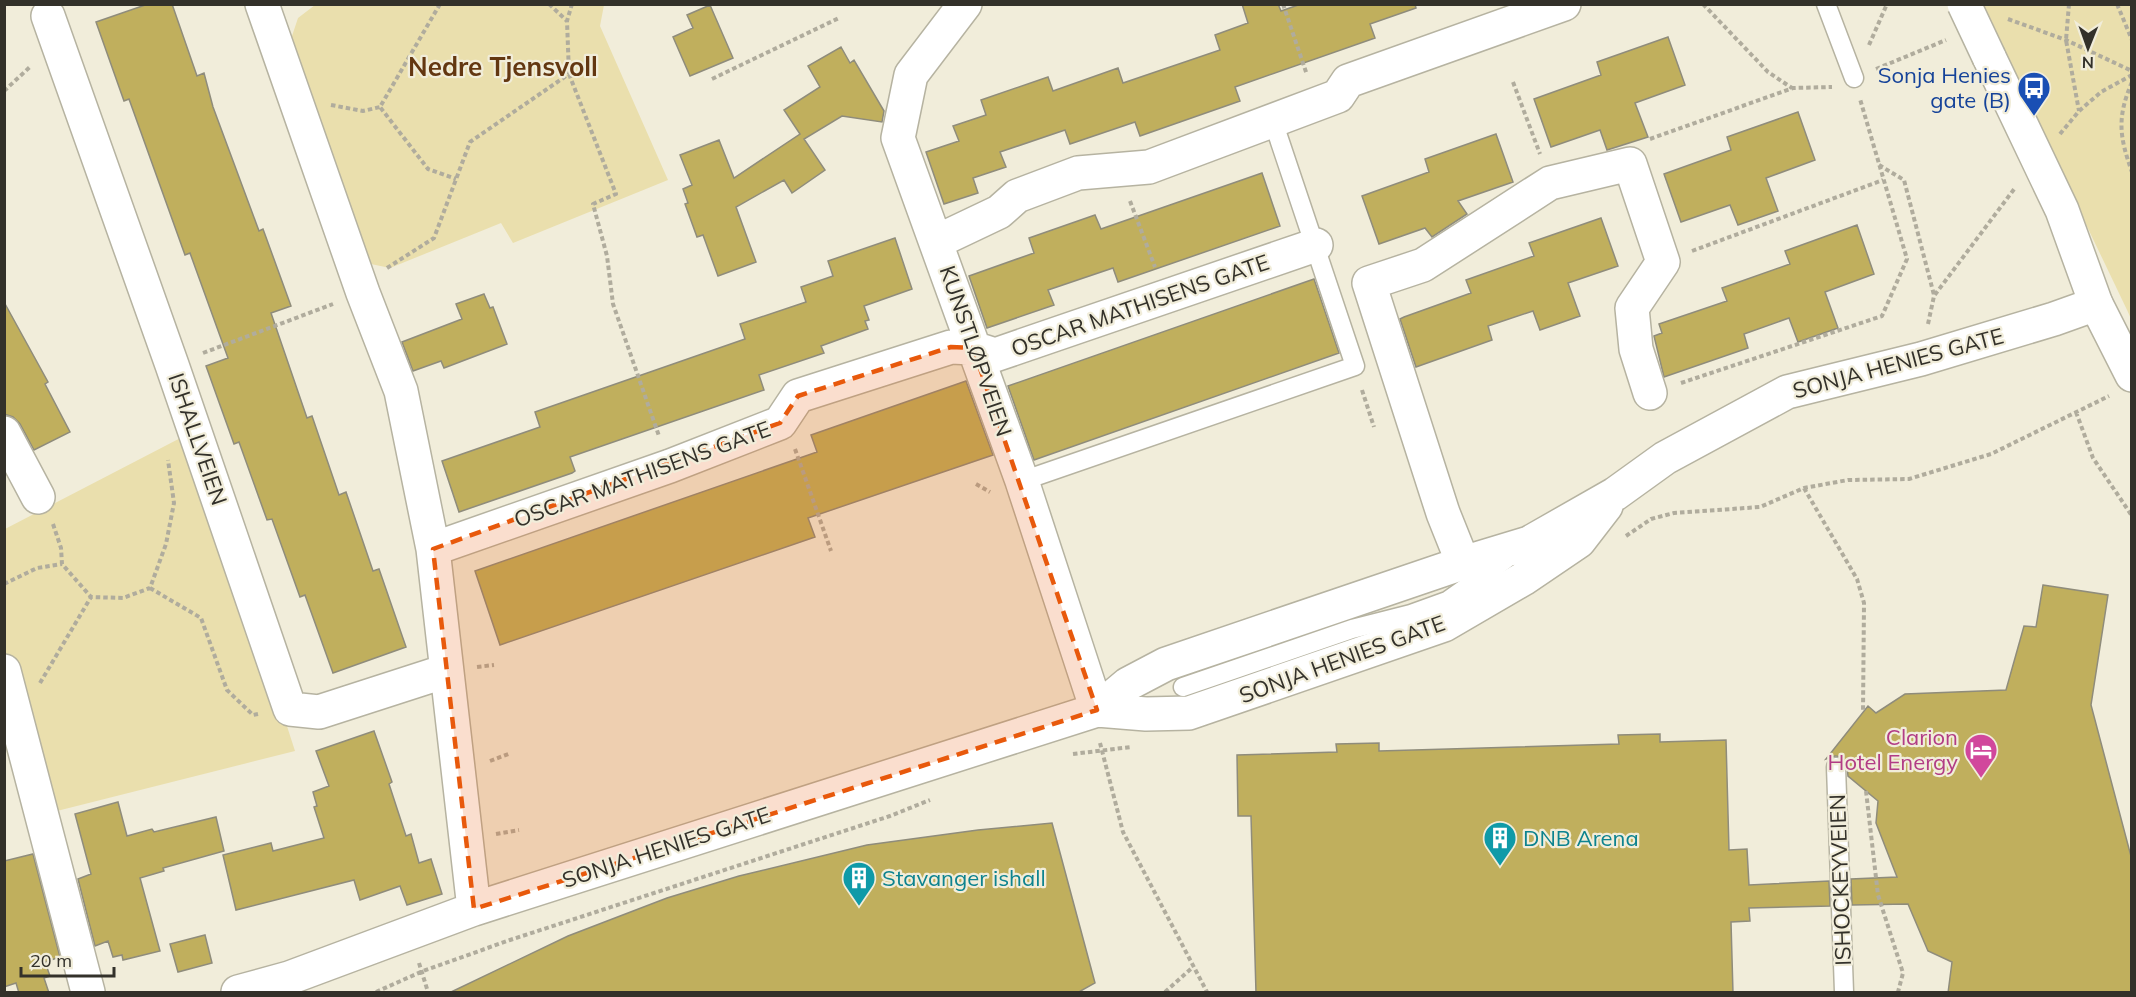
<svg xmlns="http://www.w3.org/2000/svg" width="2136" height="997" viewBox="0 0 2136 997" font-family="Mulish,sans-serif">
	<rect width="100%" height="100%" fill="#f1edda"/>
	<path fill="#eadfad" d="M315,5H604L600,26L668,180L513,243L501,223L390,268L371,264L289,45L298,18Z
		M1981,5H2131V319L2128,312Z
		M192,432L295,751L49,813L5,662V529Z"/>
	<path fill="#c0af5d" stroke="#8f8c7b" stroke-width="1.5" d="M148,4H172L197,76L204,73L213,107L259,231L263,229L291,306L271,313L307,418L312,416L339,495L346,492L373,571L379,569L406,647L333,673L305,595L300,597L272,519L267,520L239,442L234,444L206,366L228,358L190,253L185,255L129,99L124,101L96,22Z
		M1242,4H1278L1281,11L1301,4H1415L1416,8L1370,24L1375,38L1235,87L1240,101L1140,136L1135,122L1070,144L1065,130L1000,152L1006,167L973,178L978,193L944,204L926,152L959,141L953,126L986,115L981,100L1048,77L1053,91L1118,68L1123,83L1220,50L1215,35L1248,23Z
		M710,5L733,58L690,76L673,37L693,28L687,15Z
		M1668,37L1685,85L1635,103L1648,137L1607,150L1600,130L1551,147L1534,99L1601,75L1597,62Z
		M841,47L850,63L854,60L884,111L882,122L842,116L804,139L825,170L792,193L784,180L736,207L756,262L718,276L703,235L697,237L685,204L688,203L683,189L692,185L680,155L719,140L734,178L800,134L784,110L820,87L808,66Z
		M1798,112L1815,160L1766,178L1778,211L1738,225L1730,205L1681,222L1664,174L1731,150L1727,137Z
		M1496,134L1513,182L1458,201L1467,214L1432,237L1425,228L1379,244L1362,196L1429,172L1425,159Z
		M1262,173L1280,226L1118,282L1113,268L1048,290L1054,305L987,328L969,276L1034,253L1029,238L1095,215L1101,229Z
		M1601,218L1618,266L1568,283L1580,316L1540,330L1533,311L1488,326L1492,340L1416,367L1400,319L1404,317L1471,293L1466,280L1534,256L1529,243Z
		M1857,225L1874,274L1825,292L1838,328L1798,342L1789,318L1744,334L1748,348L1664,377L1654,336L1662,333L1659,324L1727,301L1722,288L1790,264L1785,251Z
		M895,238L912,289L864,306L869,320L865,321L868,329L821,346L824,353L759,375L764,390L570,457L575,471L572,473L459,512L442,461L540,427L535,412L745,339L740,324L806,302L801,287L833,276L828,261Z
		M1314,279L1339,353L1034,460L1008,386Z
		M484,294L490,308L493,307L507,344L444,368L441,361L413,371L402,342L462,319L456,304Z
		M4,302L48,382L45,384L70,432L34,450L20,424L13,417L4,414Z
		M966,381L993,455L808,518L815,537L500,645L475,571L817,452L811,435Z
		M2043,585L2108,595L2091,705L2132,860V993H1948L1952,962L1928,951L1908,904L1852,905L1851,879L1897,877L1876,823L1878,801L1848,776L1847,766L1842,757L1835,756L1826,759L1868,706L1876,713L1905,694L2006,690L2024,626L2036,627Z
		M374,731L392,782L389,784L406,836L411,834L419,863L431,859L442,894L407,905L400,886L360,900L354,880L236,910L223,855L271,843L273,851L324,838L314,807L317,806L313,792L329,786L316,751Z
		M1660,734V742L1726,740L1729,850L1747,849L1749,885L1829,881L1830,906L1749,908L1750,921L1731,922L1733,993H1256L1251,816H1238L1237,755L1337,752L1336,744L1379,743V751L1619,744L1618,735Z
		M118,802L127,836L152,829L154,832L216,817L224,851L163,868L164,871L140,878L160,951L123,960L122,955L113,957L108,941L95,946L78,879L91,874L75,814Z
		M1052,823L1095,983L1077,993H449L568,936L667,898L739,876L867,845L978,830Z
		M33,854L60,957L45,962L50,976L44,978L49,993H19L16,983L4,987V861Z
		M205,935L212,963L178,972L170,944Z"/>
	<g fill="none" stroke-linecap="round" stroke-linejoin="round">
		<g stroke="#b6b3a1" stroke-width="21">
			<path id="service" d="M1826,4L1854,78
				M1022,481L1355,366L1273,121
				M1183,687L1352,629L1411,614L1447,601L1505,560
				M1836,767L1844,992"/>
		</g>
		<g stroke="#b6b3a1" stroke-width="36">
			<path id="minor" d="M262,4L363,293L401,391L433,549L474,909
				M965,4L911,75L898,138L1022,481L1097,710
				M48,16L172,365L290,709L319,712L446,671
				M938,241L999,212L1017,196L1078,173L1149,167L1338,96L1348,81L1564,4
				M4,433L38,497
				M433,549L670,466L780,423L798,396L951,347L973,348L995,355L1316,245
				M1463,563L1443,513L1369,283L1423,265L1550,183L1630,164L1663,262L1632,308L1636,349L1650,393
				M4,671L88,992
				M1097,710L1146,714L1189,713L1444,625L1523,579L1579,541L1606,506
				M238,992L289,978L474,909L1097,710L1128,684L1166,664L1463,563L1529,543L1615,494L1665,458L1787,392L1921,359L2054,319L2096,304"/>
		</g>
		<g stroke="#b6b3a1" stroke-width="36">
			<path id="tertiary" d="M1989,57L2062,210L2096,304L2132,375"/>
		</g>
		<path stroke="#b0ac9d" stroke-width="4" stroke-dasharray="4.5 3" stroke-linecap="butt" d="M440,4L380,107L428,169L456,179
			M549,4L567,21
			M1283,4L1307,75
			M1703,4L1768,72L1792,88
			M2069,4L2066,40L2079,111
			M2117,4L2132,40
			M2008,19L2066,40L2132,71
			M1869,45L1887,4
			M1876,69L1946,40
			M569,74L616,194L593,204L607,256L613,304L659,436
			M712,79L839,18
			M1513,82L1540,154
			M2132,82C2117,117 2119,136 2132,172
			M4,91L31,66
			M331,105L363,111L380,107
			M2060,134L2079,111L2101,92L2132,75
			M1650,139L1793,88L1832,87
			M1879,165L1904,180L1934,295
			M1130,201L1155,267
			M1692,251L1883,180
			M387,268L434,238L470,142L569,74L567,21L572,4
			M1928,324L1934,296L2015,188
			M203,353L333,304
			M1681,383L1882,316L1907,259L1860,99
			M1362,390L1374,427
			M2076,412L2093,458L2132,516
			M795,449L831,551
			M976,484L990,492
			M1804,488L1857,579L1864,603L1863,712
			M53,524L61,548L62,564L91,597L123,598L150,588L166,544L174,503L168,460
			M1626,536L1651,519L1674,513L1760,507L1804,488L1848,480L1909,479L1991,454L2109,396
			M4,584L37,568L62,564
			M150,588L201,618L227,690L253,715L258,714
			M477,667L494,665
			M40,683L91,597
			M1100,743L1123,832L1207,992
			M1073,754L1131,747
			M490,761L511,753
			M1866,791L1878,895L1903,973L1898,992
			M496,834L519,830
			M419,963L428,992
			M376,992L423,971L510,940L890,816L930,800
			M1165,992L1193,967"/>
		<use href="#service" stroke="#fff" stroke-width="18"/>
		<use href="#minor" stroke="#fff" stroke-width="33"/>
		<use href="#tertiary" stroke="#fff" stroke-width="33"/>
		<g stroke="#b6b3a1" stroke-width="36" stroke-linecap="butt">
			<path id="tertiary-bridge" d="M1964,4L1989,57"/>
		</g>
		<use href="#tertiary-bridge" stroke="#fff" stroke-width="33"/>
	</g>
	<path fill="#e8590c" fill-opacity="0.2" stroke="#e8590c" stroke-width="4.5" stroke-dasharray="12 8" stroke-linejoin="round" d="M951,347L973,348L1097,710L474,909L433,549L780,423L798,396Z"/>
	<defs>
		<g id="bus-pin" transform="scale(1.725)"><path d="M0 17L-7.5 6A9.5 9.5 0 1 1 7.5 6Z" fill="#1a4fb4" stroke="#f1edda"/><path d="M-5-6H5V4H4V6H2V4H-2V6H-4V4H-5ZM-3.5-4V0h7V-4ZM-3.5 1.2v1.5H-2V1.2ZM2 1.2v1.5H3.5V1.2Z" fill="#fff"/></g>
		<g id="hotel-pin" transform="scale(1.725)"><path d="M0 17L-7.5 6A9.5 9.5 0 1 1 7.5 6Z" fill="#d1479c" stroke="#f1edda"/><path d="M-6-4.5h1.5V1H6V5H4.5V3h-9V5H-6ZM-4 0a1.8 1.8 0 1 1 3.6 0ZM.5 0V-2.5h3Q6-2.5 6 0Z" fill="#fff"/></g>
		<g id="building-pin" transform="scale(1.725)"><path d="M0 17L-7.5 6A9.5 9.5 0 1 1 7.5 6Z" fill="#0f9aa8" stroke="#f1edda"/><path d="M-4-6H4V6H1V3H-1V6H-4ZM-2.5-4.3h1.7v1.8h-1.7ZM.8-4.3h1.7v1.8H.8ZM-2.5-1h1.7V.8h-1.7ZM.8-1h1.7V.8H.8Z" fill="#fff"/></g>
	</defs>
	<g fill-rule="evenodd">
		<use href="#bus-pin" x="2034" y="88"/>
		<use href="#hotel-pin" x="1981" y="750"/>
		<use href="#building-pin" x="1500" y="838"/>
		<use href="#building-pin" x="859" y="878"/>
	</g>
	<g text-anchor="middle" dominant-baseline="central" stroke-width="4.5" stroke-linejoin="round" paint-order="stroke">
		<g font-size="22" fill="#164399" stroke="#f1edda" text-anchor="end">
			<text x="2011" y="75">Sonja Henies<tspan x="2011" dy="25">gate (B)</tspan></text>
		</g>
		<g font-size="22" fill="#33312a" stroke="#f1edda">
			<text transform="translate(1140 305) rotate(-19)">OSCAR MATHISENS GATE</text>
			<text transform="translate(976 351) rotate(71)">KUNSTLØPVEIEN</text>
			<text transform="translate(1898 363) rotate(-15)">SONJA HENIES GATE</text>
			<text transform="translate(198 439) rotate(71)">ISHALLVEIEN</text>
			<text transform="translate(642 474) rotate(-20)">OSCAR MATHISENS GATE</text>
			<text transform="translate(1342 659) rotate(-20)">SONJA HENIES GATE</text>
			<text transform="translate(666 847) rotate(-18)">SONJA HENIES GATE</text>
			<text transform="translate(1840 880) rotate(-92)">ISHOCKEYVEIEN</text>
		</g>
		<g font-size="22" fill="#b23c85" stroke="#f1edda" text-anchor="end">
			<text x="1958" y="737">Clarion<tspan x="1958" dy="25">Hotel Energy</tspan></text>
		</g>
		<g font-size="22" fill="#0d838f" stroke="#f1edda" text-anchor="start">
			<text x="1523" y="838">DNB Arena</text>
			<text x="882" y="878">Stavanger ishall</text>
		</g>
		<g font-size="26" font-weight="bold" fill="#633711" stroke="#f1edda">
			<text x="503" y="66">Nedre Tjensvoll</text>
		</g>
	</g>
	<rect width="2136" height="997" fill="none" stroke="#33312a" stroke-width="12"/>
	<g transform="translate(2088 48) rotate(181)" stroke="#f1edda" stroke-width="4.5" paint-order="stroke">
	<path d="M0-4.5L10 22L0 15L-10 22Z" fill="#33312a"/>
	<text y="-9" font-size="16" font-weight="bold" text-anchor="middle" fill="#33312a">N</text>
	</g>
	<path d="M21 967v9h93v-9" fill="none" stroke="#33312a" stroke-width="3"/>
	<text x="30" y="967" font-size="18" fill="#33312a" stroke="#f1edda" stroke-width="4.5" paint-order="stroke">20 m</text>
</svg>
